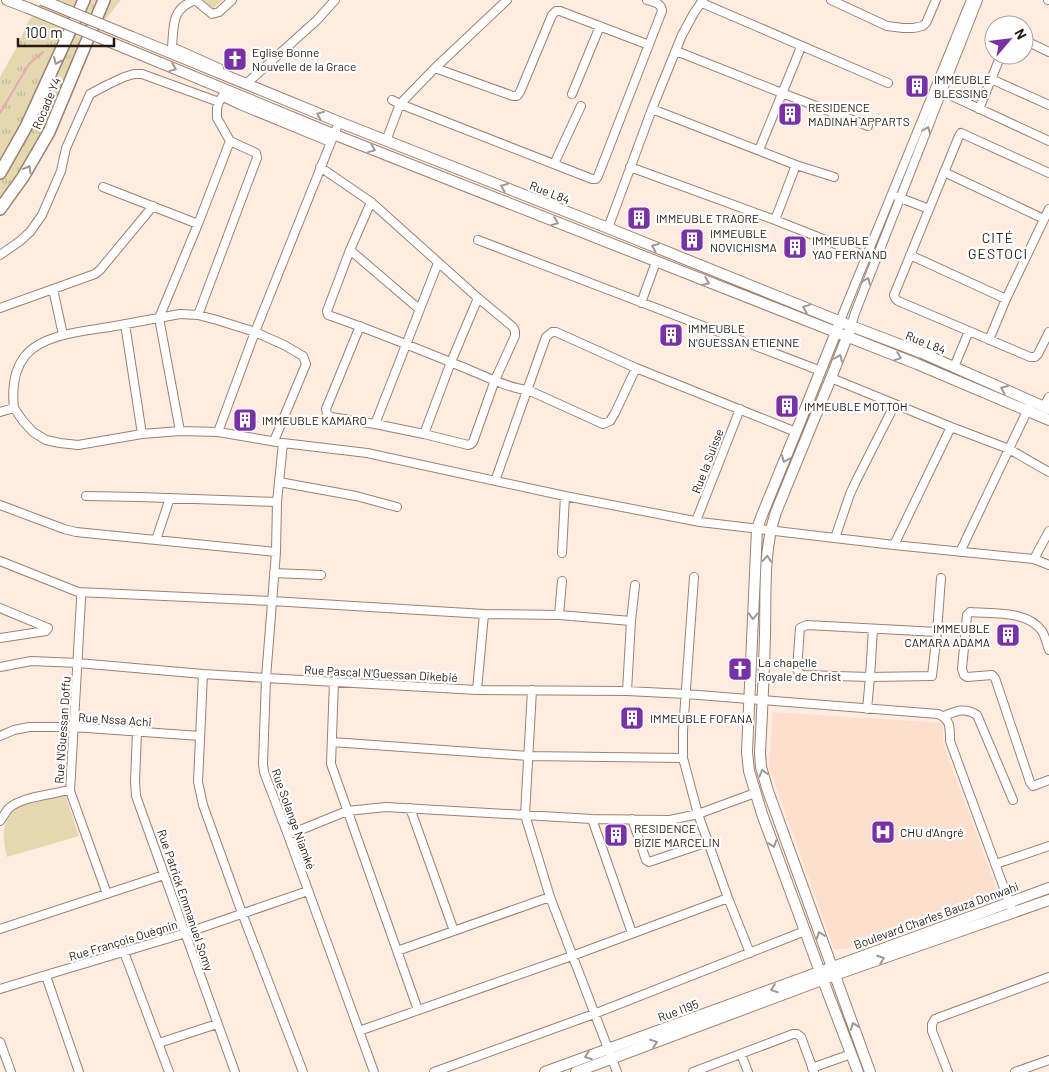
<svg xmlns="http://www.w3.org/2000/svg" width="1049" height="1072" viewBox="0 0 1049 1072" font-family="Barlow,sans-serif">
	<defs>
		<pattern id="grass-tufts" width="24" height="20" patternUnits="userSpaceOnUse" patternTransform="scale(1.25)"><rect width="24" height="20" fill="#e4d8b0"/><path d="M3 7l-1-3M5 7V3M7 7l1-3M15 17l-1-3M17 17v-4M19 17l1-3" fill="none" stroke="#c3b996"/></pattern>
	</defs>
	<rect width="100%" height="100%" fill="#ffece1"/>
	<path fill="#fedfcd" d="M773,712L943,723V743L999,896L845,949H834L769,767Z"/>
	<path fill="url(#grass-tufts)" d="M43,0H121L83,47L28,163L0,208V77L18,45L28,22Z"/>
	<path fill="#e4d8b0" d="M203,0H223L213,9Z
		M65,794L79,836L7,857C1,831 2,824 18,804Z"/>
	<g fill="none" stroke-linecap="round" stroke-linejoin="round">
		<path stroke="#e4aab0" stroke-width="2" d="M0,113L29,64L43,52"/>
		<g stroke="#9d8170" stroke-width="10">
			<path id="minor" d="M195,0C171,9 174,25 172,47L219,68
				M195,0L212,14L219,12L232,0
				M831,0L887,26L903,28H914L922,26L926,23L936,0
				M1048,0H1049
				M702,3L888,83
				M1024,40L1049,52
				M676,51L782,93L868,126
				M435,68L513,96H517L520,92L552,15L556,11H560L649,45
				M991,79L1049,105
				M246,84L317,20L335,0
				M939,90L1049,141
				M572,94L600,26
				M223,97L240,105L330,142
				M392,100L400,104L592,179H596L598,176L662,11C662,3 653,2 647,0
				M652,109L796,165L834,177
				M979,109L1001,55
				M386,141L400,104L435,68L507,0
				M759,150L801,47
				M554,164L581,106
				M320,167L371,202L478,298L513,327L515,331V336L495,380L473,442L471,444L468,445L424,434L451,362L478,298
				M630,167L775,220L871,258
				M944,172L1044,219
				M1049,173L961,133L959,136L894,295L895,298L898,301L1030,357H1035L1038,354L1049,332
				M103,187L198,224
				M898,197L929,209
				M371,202L350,250L327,311L328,315C372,330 416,348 460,366C478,373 509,389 528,390L603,424L610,421L615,413L636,368
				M775,220L796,165
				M608,228L652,109L682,35L694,13L703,0
				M478,240L821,371
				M350,250L419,309
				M0,255L20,241L30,232L42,215L61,171L66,148L90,94L107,85L124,77L134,74H142L219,102
				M910,255L1006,299
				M53,289L63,335
				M641,303L656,262
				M0,308L95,274L100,270L153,206
				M198,315L257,158L256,153L230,141L217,118V108L219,102L226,90
				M840,321L971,0
				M125,324L142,434
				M360,326L326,409L327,414L331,417L375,424L424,434
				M851,326L855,313L978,0
				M989,340L1006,299L1049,209
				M954,367L969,331
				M831,378L951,427L1009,449L1049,472
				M1044,406L1049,397
				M14,408L23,421L33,432L46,440L60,443L78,445L142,434L180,431L218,432L283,443L367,453L565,496L700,522L894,545L1034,559L1049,565
				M0,412L14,408C12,390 13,371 25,356C43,333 88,331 115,326C136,322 158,318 180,314L198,315L217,320L255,332L284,345L303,356L306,364L274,441
				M375,424L438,263
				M180,431L159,318L198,224L230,141
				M218,432L255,332L339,122
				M283,443L277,502L276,552L266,678L263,764L264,772L288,835L374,1072
				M495,481L546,337L552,332H556L636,368L796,432
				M279,482L356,496L397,507
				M86,496L140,497L277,502
				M0,505L64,529L76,532L276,552
				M696,521L740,409
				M835,538L850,494L856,481L895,404
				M156,540L170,498
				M894,545L951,427
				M960,552L1029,407
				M562,553L565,496
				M1034,559L1049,531
				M0,561L78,592L272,601L484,614L559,615L631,621
				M274,573L321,575
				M78,592L81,595V600L70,791L107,894
				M0,608L48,628
				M559,615L562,581
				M873,629L870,677L932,676L937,632L941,578
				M0,638L46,631L48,628
				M1049,650C1047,644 1045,636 1042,631C1027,610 993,614 970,612L967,615L962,669L964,675L967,677L992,675L995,678L1030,782L1033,786L1049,780
				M0,667L31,661L78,663L203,674L266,678L477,690L627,691L686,694L938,714C951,719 950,729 950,741L1011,907
				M203,674L198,782L203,805L242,913L303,1072
				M334,681L331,764L418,1010
				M477,690L484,614
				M532,690L525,815L550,897L617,1072
				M627,691L631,621L635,585
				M867,709L870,677L802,675L799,673L797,669L800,628L807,625L937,632
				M944,716C956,711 965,707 977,715L1013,800
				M137,732L135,782L136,796L235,1072
				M0,736L14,730L29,727H73L200,736
				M332,742L528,756L683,758
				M410,808L454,931
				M592,819L632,933
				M632,819L646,860L649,862L708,842
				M0,821C3,817 6,811 9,808C22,797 49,795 64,791H70
				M288,835L347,811L386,807L592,819L670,820L698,814L755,793
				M996,864L1049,846
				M728,898L750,953
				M0,929L164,875
				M397,951L550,897
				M124,952L169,1072
				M46,976L79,1072
				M0,989L186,933L308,891
				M359,1031L572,956L728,898L698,814L683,758V731L694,577
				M0,1042L11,1072
				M159,1043L217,1024
				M741,1054L748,1072
				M812,1068L851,1054
				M434,1072L594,1014L805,931
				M693,1072L793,1034H797L801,1037L814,1072
				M948,1072L932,1031V1024L935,1019L1049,977
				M1015,1072L1049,1060"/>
		</g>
		<g stroke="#9d8170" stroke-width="12">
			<path id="major" d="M7,0L28,8
				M132,37L339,122L608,228L851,326L922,353L1049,409
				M127,49L333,134L917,364L1049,420
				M838,327L796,432L762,515L757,529L747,752L749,771L762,814L823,980L858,1072
				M849,332L831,378L776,512C763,550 766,593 765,634C764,674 762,714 760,753L761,767L768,791L870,1072
				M545,1072L1049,888
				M576,1072L835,975L1049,900"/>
		</g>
		<g stroke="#9d8170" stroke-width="14">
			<path id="highway" d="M0,173L26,127L84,0
				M0,209L23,177L49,132L104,0"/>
		</g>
		<use href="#minor" stroke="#fff" stroke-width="8"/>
		<use href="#major" stroke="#fff" stroke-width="10"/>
		<use href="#highway" stroke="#fff" stroke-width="11"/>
		<g stroke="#9d8170" stroke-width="12" stroke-linecap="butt">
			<path id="major-bridge" d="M42,0L132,37
				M28,8L127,49"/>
		</g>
		<use href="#major-bridge" stroke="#fff" stroke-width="10"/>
	</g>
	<defs><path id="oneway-chevron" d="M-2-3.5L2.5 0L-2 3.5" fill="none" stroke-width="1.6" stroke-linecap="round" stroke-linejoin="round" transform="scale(1.25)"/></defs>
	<g stroke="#9d9895">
		<use href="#oneway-chevron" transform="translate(57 61) rotate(114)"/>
		<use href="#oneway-chevron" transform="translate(173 68) rotate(22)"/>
		<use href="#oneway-chevron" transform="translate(320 115) rotate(-158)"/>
		<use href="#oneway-chevron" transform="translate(927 130) rotate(-69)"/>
		<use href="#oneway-chevron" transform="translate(372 149) rotate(22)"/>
		<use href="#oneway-chevron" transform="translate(28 169) rotate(-60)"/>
		<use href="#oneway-chevron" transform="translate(504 187) rotate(-158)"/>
		<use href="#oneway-chevron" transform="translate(555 222) rotate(22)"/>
		<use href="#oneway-chevron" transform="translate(655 247) rotate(-158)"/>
		<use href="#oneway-chevron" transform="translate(867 281) rotate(-68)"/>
		<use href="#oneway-chevron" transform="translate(706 282) rotate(22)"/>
		<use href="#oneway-chevron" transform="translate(806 308) rotate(-158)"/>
		<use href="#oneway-chevron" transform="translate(898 357) rotate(21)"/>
		<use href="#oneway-chevron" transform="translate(839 358) rotate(-69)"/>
		<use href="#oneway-chevron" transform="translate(1004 389) rotate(-157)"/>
		<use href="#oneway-chevron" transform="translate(785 459) rotate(113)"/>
		<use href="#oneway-chevron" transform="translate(767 559) rotate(-86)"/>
		<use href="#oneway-chevron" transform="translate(753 616) rotate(91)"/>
		<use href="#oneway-chevron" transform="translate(763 773) rotate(-105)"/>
		<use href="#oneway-chevron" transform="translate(773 844) rotate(70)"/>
		<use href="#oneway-chevron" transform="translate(820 935) rotate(-110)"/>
		<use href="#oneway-chevron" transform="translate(881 959) rotate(-20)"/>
		<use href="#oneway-chevron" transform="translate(774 989) rotate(160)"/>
		<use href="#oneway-chevron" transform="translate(854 1026) rotate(-110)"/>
		<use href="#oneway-chevron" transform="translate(654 1043) rotate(-21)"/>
		<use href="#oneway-chevron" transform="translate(588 1056) rotate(160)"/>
	</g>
	<defs>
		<g id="church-square" transform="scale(1.25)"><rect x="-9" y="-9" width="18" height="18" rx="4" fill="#7932a6" stroke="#fff"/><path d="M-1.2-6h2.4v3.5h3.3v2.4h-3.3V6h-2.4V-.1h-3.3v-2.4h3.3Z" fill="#fff"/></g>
		<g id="building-square" transform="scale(1.25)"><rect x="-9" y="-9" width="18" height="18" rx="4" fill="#7932a6" stroke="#fff"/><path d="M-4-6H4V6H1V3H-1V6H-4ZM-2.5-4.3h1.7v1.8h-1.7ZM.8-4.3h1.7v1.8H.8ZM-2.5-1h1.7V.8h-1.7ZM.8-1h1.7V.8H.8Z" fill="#fff"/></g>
		<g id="hospital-square" transform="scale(1.25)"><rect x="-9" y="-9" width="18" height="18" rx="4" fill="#7932a6" stroke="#fff"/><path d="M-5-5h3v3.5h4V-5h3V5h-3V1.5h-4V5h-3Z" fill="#fff"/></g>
	</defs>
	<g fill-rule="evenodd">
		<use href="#church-square" x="235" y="59"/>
		<use href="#building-square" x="917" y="86"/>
		<use href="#building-square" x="790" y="114"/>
		<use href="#building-square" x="639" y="218"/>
		<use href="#building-square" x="692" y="240"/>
		<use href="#building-square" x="795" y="247"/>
		<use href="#building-square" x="671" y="335"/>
		<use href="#building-square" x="787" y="406"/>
		<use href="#building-square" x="245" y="420"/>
		<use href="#building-square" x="1008" y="635"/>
		<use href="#church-square" x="740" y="669"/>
		<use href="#building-square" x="632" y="718"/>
		<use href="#hospital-square" x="883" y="832"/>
		<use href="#building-square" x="616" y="835"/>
	</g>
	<g text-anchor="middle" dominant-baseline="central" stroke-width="4.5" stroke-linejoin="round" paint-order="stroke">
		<g font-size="12" fill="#261b14" stroke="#fff" text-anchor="start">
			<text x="252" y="52">Eglise Bonne<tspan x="252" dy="14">Nouvelle de la Grace</tspan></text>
			<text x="934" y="79">IMMEUBLE<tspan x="934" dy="14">BLESSING</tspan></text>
			<text x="808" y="107">RESIDENCE<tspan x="808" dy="14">MADINAH APPARTS</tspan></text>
			<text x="656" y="218">IMMEUBLE TRAORE</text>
			<text x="710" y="233">IMMEUBLE<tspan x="710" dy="14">NOVICHISMA</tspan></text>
			<text x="812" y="240">IMMEUBLE<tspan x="812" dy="14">YAO FERNAND</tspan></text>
			<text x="688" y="328">IMMEUBLE<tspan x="688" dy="14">N'GUESSAN ETIENNE</tspan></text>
			<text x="804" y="406">IMMEUBLE MOTTOH</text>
			<text x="262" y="420">IMMEUBLE KAMARO</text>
			<text x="990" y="628" text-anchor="end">IMMEUBLE<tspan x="990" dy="14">CAMARA ADAMA</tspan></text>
			<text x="758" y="662">La chapelle<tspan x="758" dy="14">Royale de Christ</tspan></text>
			<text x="650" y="718">IMMEUBLE FOFANA</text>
			<text x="634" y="828">RESIDENCE<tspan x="634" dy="14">BIZIE MARCELIN</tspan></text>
			<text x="900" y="832">CHU d'Angré</text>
		</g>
		<g font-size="12" fill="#261b14" stroke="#fff">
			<text transform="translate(46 103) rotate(-67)">Rocade Y4</text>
			<text transform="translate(550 192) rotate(22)">Rue L84</text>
			<text transform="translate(926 342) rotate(22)">Rue L84</text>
			<text transform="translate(707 461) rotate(-69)">Rue la Suisse</text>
			<text transform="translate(381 673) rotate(3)">Rue Pascal N'Guessan Dikebié</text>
			<text transform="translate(115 719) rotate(4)">Rue Nssa Achi</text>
			<text transform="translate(62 730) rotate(-86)">Rue N'Guessan Doffu</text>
			<text transform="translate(294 819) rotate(70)">Rue Solange Niamké</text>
			<text transform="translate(186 900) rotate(71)">Rue Patrick Emmanuel Somy</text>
			<text transform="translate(936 915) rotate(-20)">Boulevard Charles Bauza Donwahi</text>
			<text transform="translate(123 940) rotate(-17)">Rue François Ouégnin</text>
			<text transform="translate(678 1010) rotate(-20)">Rue I195</text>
		</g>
		<g font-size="14" letter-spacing="1" fill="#261b14" stroke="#fff">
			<text x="998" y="237">CITÉ<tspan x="998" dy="16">GESTOCI</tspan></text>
		</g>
	</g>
	<g transform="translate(1009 40) rotate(62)"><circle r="24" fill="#ffffff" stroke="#a8a4a1"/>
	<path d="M0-4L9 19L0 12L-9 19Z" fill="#7932a6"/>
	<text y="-8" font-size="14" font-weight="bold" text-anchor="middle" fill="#261b14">N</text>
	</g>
	<path d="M18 38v8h96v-8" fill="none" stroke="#261b14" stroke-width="2.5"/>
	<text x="25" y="38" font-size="15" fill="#261b14" stroke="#ffffff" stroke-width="4" paint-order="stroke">100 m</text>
</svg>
